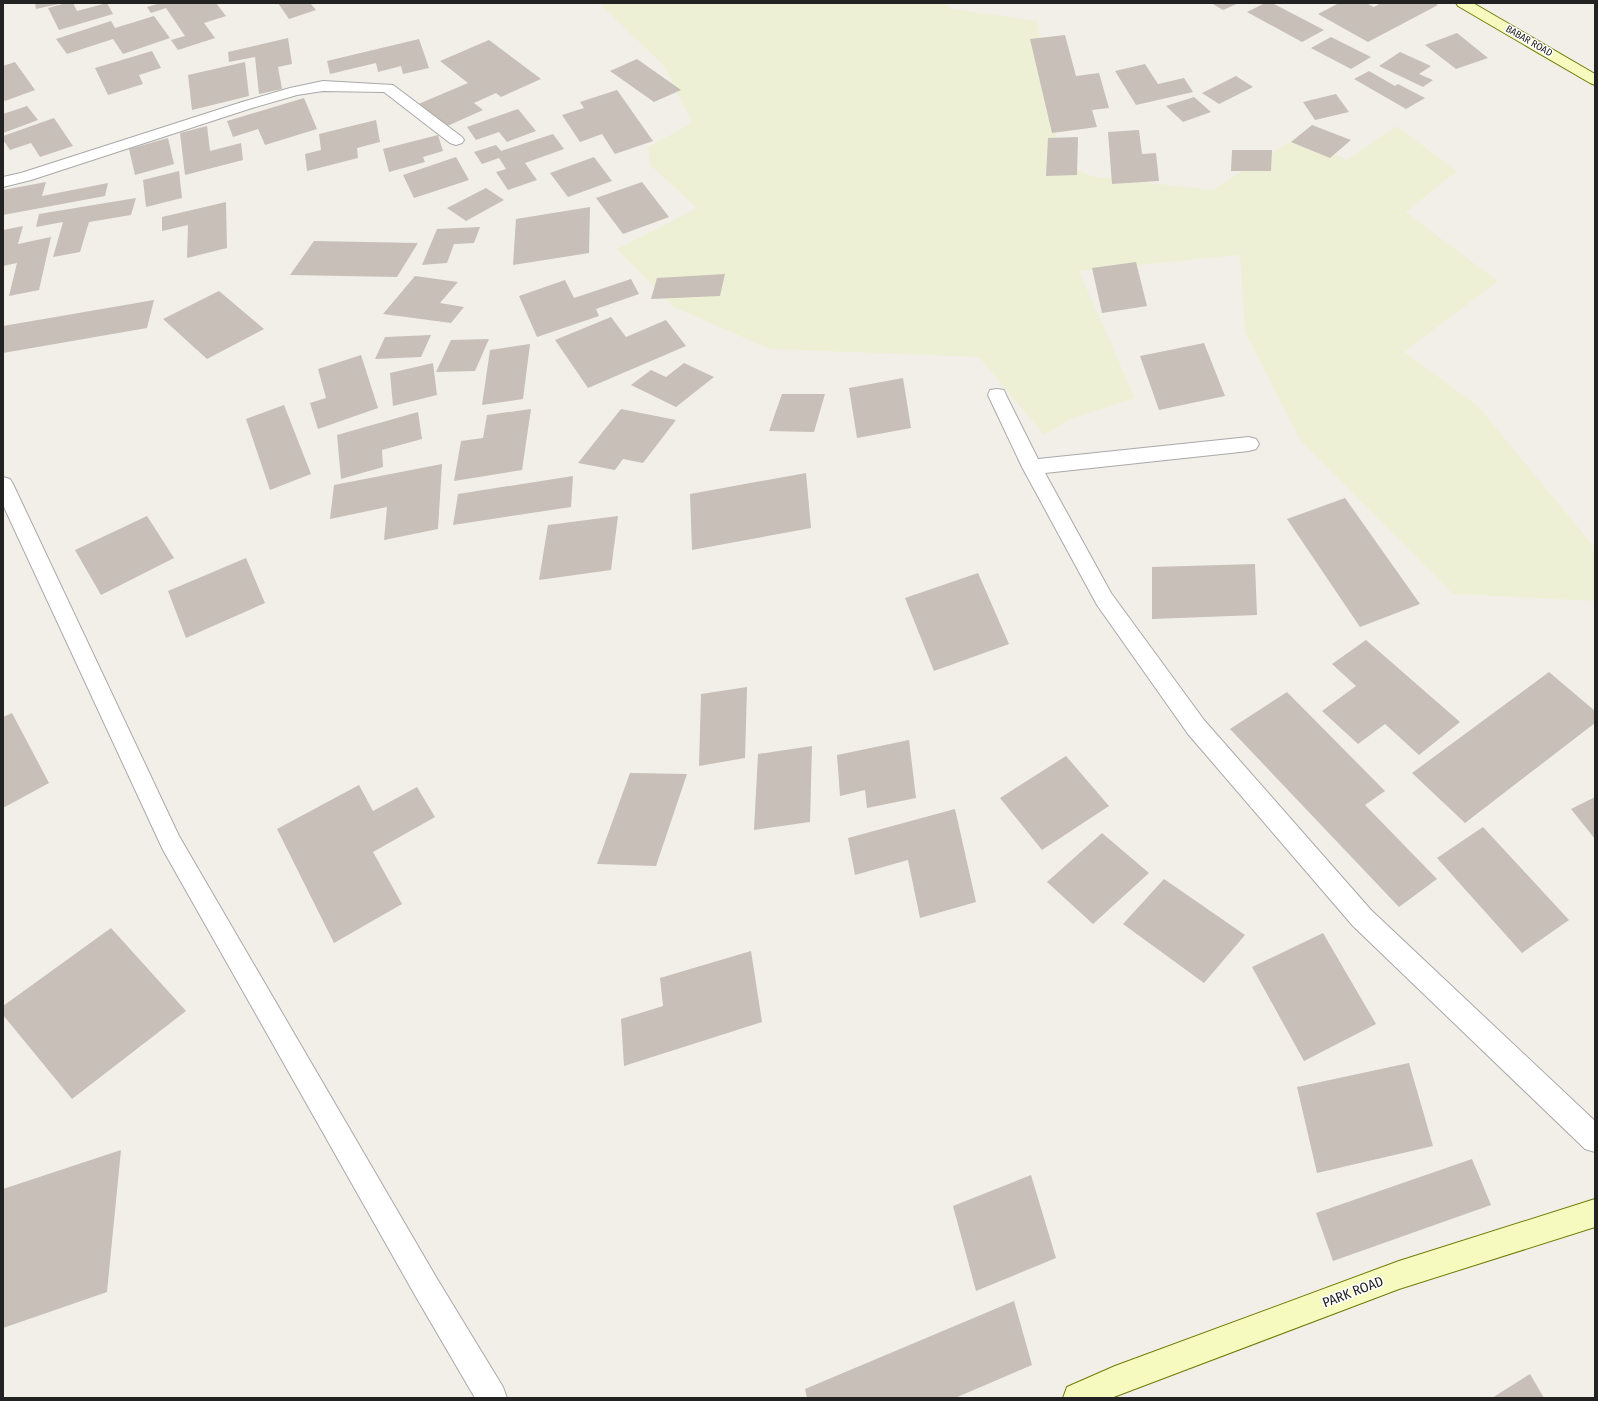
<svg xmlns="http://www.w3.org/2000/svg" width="1598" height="1401" viewBox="0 0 1598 1401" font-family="'Fira Sans Condensed',sans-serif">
	<rect width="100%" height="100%" fill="#f2efe9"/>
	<path fill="#eef0d5" d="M599,3H943L953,9L1037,21L1061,164L1095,177L1212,190L1298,137L1347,160L1397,126L1457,171L1406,212L1498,281L1404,352L1478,406L1595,548V601L1453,594L1301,441L1245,332L1240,255L1079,271L1135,398L1071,419L1044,435L979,357L770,349L674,307L617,249L697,208L650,165L648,147L692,123L664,66Z"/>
	<path fill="#c7bfb8" d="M35,3H59V4L36,9Z
		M66,3H73L77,11L107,3L113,14L59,30L48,8Z
		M160,3H216L226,16L204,23L215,38L178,50L171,40L185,36L166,8L151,13L147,7Z
		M278,3H310L316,10L289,19Z
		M1211,3H1239L1223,10Z
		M1265,3H1272L1324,30L1302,42L1247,12Z
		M1339,3H1366L1374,7L1381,3H1434L1438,5L1368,42L1318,14Z
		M154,16L170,38L123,54L113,39L67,54L56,39L111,21L115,28Z
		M1457,33L1488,58L1456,69L1425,45Z
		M1065,35L1076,76L1099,73L1109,108L1092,110L1097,127L1052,133L1030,39Z
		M1331,37L1371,57L1351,69L1311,48Z
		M288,38L292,64L278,67L282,89L259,94L255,57L229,62L228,52Z
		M419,39L429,68L403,74L401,66L378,72L376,63L330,74L327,61Z
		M489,40L541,79L501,97L496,93L474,103L483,110L443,128L416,105L468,83L440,61Z
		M152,51L161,68L139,75L143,84L108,95L95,68Z
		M1400,52L1431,66L1419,74L1433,80L1423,87L1379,66Z
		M637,59L681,90L654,102L610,71Z
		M15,62L35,90L5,101L3,99V66Z
		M245,62L249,96L192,110L188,75Z
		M1145,64L1158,84L1184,78L1193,92L1136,105L1115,71Z
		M1369,71L1395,86L1398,84L1425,98L1406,109L1354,79Z
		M1236,76L1253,87L1219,104L1202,93Z
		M617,90L653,141L615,154L602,134L580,142L562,115L584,108L580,102Z
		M1336,94L1349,112L1315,120L1303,102Z
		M1194,97L1211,112L1183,122L1166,106Z
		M304,98L317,129L265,145L258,129L233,137L227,121Z
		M27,106L38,120L3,133V114Z
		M518,109L536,131L507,142L499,132L476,140L467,127Z
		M54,118L73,146L40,157L31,143L10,150L3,140V136Z
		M376,120L380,142L357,148L358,158L307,171L305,154L321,150L319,134Z
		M1312,125L1351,140L1330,158L1291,142Z
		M207,126L210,151L241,143L243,160L185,175L180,133Z
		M1139,130L1142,154L1156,153L1159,181L1112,184L1108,132Z
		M553,134L564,149L525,163L537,180L508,190L496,172L506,169L499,158L482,164L474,152L496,145L501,151Z
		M438,135L443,151L423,157L425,162L389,172L383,149Z
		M1078,137L1077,175L1046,176L1048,138Z
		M168,138L174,164L135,175L129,149Z
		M1232,150H1272L1271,171H1231Z
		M456,157L469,180L414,198L403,175Z
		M594,157L612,181L568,197L550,173Z
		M179,171L182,198L146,207L143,180Z
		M46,182L42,196L108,183L105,196L3,215V190Z
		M642,182L669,217L623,234L596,198Z
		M486,188L504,200L466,221L447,208Z
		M136,198L131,215L89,222L80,252L53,257L63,222L36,227L39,214Z
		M226,202L227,248L187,258L188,225L162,231V217Z
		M590,207L589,253L513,265L516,219Z
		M23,226L18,244L51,237L39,290L9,296L17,263L3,266V230Z
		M480,227L474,243L454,244L447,263L422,265L437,229Z
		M314,241L418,243L397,277L290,275Z
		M1136,262L1147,306L1102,313L1092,268Z
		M725,274L720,296L651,299L657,278Z
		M415,276L458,282L440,303L464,307L451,323L383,314Z
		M631,279L639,294L596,309L599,316L537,337L519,296L565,280L574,298Z
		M219,291L264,329L207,359L163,319Z
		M154,300L147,328L3,353V326Z
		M611,317L626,337L666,320L686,346L588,388L555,340Z
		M431,335L421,357L375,359L385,337Z
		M489,339L475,371L436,372L451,340Z
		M1204,343L1225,396L1159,410L1140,356Z
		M530,344L523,399L482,405L490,350Z
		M361,355L378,408L318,429L310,403L326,398L318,369Z
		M433,363L437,395L393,406L390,373Z
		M684,363L714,377L676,407L631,385L651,370L666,377Z
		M903,378L911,428L857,438L849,388Z
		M782,394H825L814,432L769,431Z
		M284,405L311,474L270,490L246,419Z
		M531,409L522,470L454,481L461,441L483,438L487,415Z
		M621,409L676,420L643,463L623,459L615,470L578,463Z
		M418,412L422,439L382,450L383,467L341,479L337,435Z
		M442,464L438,529L384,540L387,507L330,519L334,485Z
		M806,473L811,528L692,550L690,494Z
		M573,476L571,507L453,525L458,494Z
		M1345,498L1420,604L1360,627L1287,519Z
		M147,516L174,558L101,595L75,550Z
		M618,516L611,570L539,580L548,525Z
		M246,558L265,603L186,638L168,591Z
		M1255,564L1257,615L1152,619V567Z
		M978,573L1009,644L934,671L905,598Z
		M1366,640L1460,722L1419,755L1385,724L1358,744L1322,711L1356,686L1332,664Z
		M1549,672L1595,711V723L1465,823L1412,773Z
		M747,687L745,758L699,766L701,694Z
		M1287,692L1385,791L1365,805L1437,879L1399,907L1230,729Z
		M12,713L49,783L3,808V717Z
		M909,740L916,798L867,808L865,790L840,796L837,755Z
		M812,746L810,822L754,830L758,754Z
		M1066,756L1109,806L1042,850L1000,798Z
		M630,773L687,774L656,866L597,864Z
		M359,785L373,811L417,787L435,817L373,852L402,904L334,943L277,829Z
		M1595,797V839L1571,809Z
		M955,809L976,902L920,918L908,860L855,875L848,838Z
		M1483,827L1569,920L1522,953L1437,858Z
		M1102,833L1149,873L1093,924L1047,882Z
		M1164,879L1245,935L1204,983L1123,924Z
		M111,928L186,1011L72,1099L3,1015V1006Z
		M1323,933L1376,1024L1304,1061L1252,967Z
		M751,951L762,1022L624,1066L621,1019L663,1006L660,978Z
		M1409,1063L1433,1146L1317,1173L1297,1087Z
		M121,1150L107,1292L3,1328V1189Z
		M1472,1159L1491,1205L1333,1261L1316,1213Z
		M1031,1175L1056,1258L976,1291L953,1206Z
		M1014,1301L1032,1365L955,1398H807L805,1389Z
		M1530,1374L1544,1398H1492Z"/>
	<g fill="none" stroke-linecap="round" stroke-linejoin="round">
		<g stroke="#a9a9a9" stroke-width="2">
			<path id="street" d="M323,81L393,85L462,137L464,140L462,143L456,145L450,143L384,92L323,91L297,95L252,108L31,180L3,187V177L21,173L242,102L290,88Z
				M997,389L1004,390L1006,395L1038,459L1249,437L1256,439L1259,444L1256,449L1249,451L1045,473L1111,593L1204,720L1371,910L1595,1121V1152L1585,1149L1353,926L1188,734L1097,605L1022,467L988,395L990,390Z
				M3,477L10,479L13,484L179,836L436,1277L503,1387L507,1398H475L416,1297L163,850L3,505Z"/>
		</g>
		<g stroke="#707d05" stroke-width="2">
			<path id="secondary" d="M1456,3H1473L1595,74V85L1590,83L1458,6Z
				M1595,1199V1227L1399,1289L1111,1398H1063L1067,1387L1115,1366L1399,1261Z"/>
		</g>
		<use href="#street" fill="#fff" fill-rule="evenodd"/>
		<use href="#secondary" fill="#f7fabf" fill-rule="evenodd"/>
	</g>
	<g text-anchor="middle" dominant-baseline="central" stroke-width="3" stroke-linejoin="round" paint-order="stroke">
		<g font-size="10" fill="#222" stroke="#fff">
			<text transform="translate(1529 41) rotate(30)">BABAR ROAD</text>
		</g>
		<g font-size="14" fill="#222" stroke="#fff">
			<text transform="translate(1353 1292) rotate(-21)">PARK ROAD</text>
		</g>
	</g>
	<rect width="1598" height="1401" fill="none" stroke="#222222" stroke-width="8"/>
</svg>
